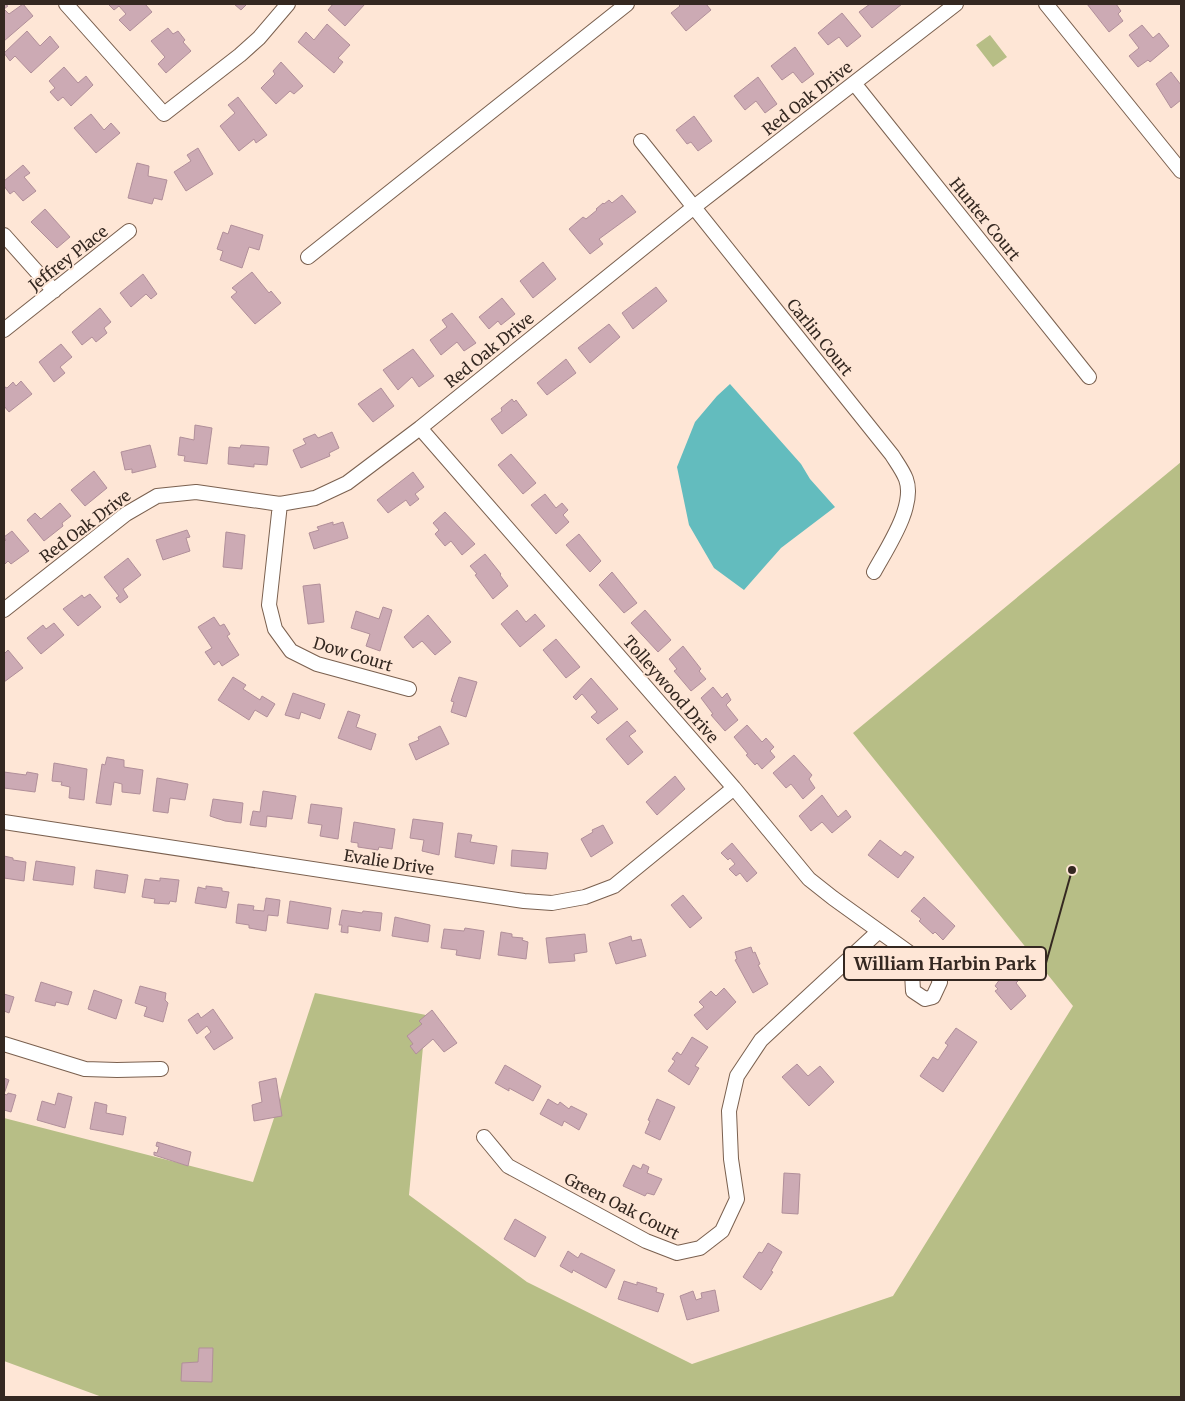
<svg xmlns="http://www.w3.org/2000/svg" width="1185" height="1401" viewBox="0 0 1185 1401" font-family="Merriweather,serif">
	<rect width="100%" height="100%" fill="#fee6d6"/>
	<path fill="#b7be86" d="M990,35L1007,57L993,67L976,45Z
		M1181,462V1397H102L4,1361V1118L253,1182L315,993L426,1015L409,1195L527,1282L692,1364L893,1296L1073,1006L853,733Z"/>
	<path fill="#63bcbe" d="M730,384L801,464L810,479L835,507L781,548L744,590L714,568L689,525L677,467L695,422L717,396Z"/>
	<path fill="#ccaab4" stroke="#b18f9a" d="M4,4L8,6L4,9L9,14L23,4L33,16L4,41Z
		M108,4H145L152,12L130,31L119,20L126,14L119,6L114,10Z
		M234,4H247L241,10Z
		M333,4H365L345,26L328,10Z
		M678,4H706L711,10L686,31L671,13L680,6Z
		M870,4H902L872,28L859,12Z
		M1087,4H1116L1121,11L1118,14L1123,21L1109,32Z
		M842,13L861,36L847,47L839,37L828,45L818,33Z
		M327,24L350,45L338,58L343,62L334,73L298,42L306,32L314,40Z
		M1142,25L1153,38L1159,33L1169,46L1150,62L1148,60L1138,67L1129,56L1139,48L1129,35Z
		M168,28L173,34L178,31L185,40L183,42L191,51L166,73L158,64L165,57L151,41Z
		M27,31L40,46L50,36L59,47L31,73L15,56L10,61L4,53Z
		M795,47L814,74L802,83L793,72L782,80L771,66Z
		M281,62L303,86L294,94L290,91L276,104L261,88L275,74L273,71Z
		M64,67L78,83L86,76L93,85L71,106L63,97L58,101L50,92L55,88L49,81Z
		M1171,72L1181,85V100L1171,108L1156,84Z
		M758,77L777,104L765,113L756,101L745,110L734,96Z
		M238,97L267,135L256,143L254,139L239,151L220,126L235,113L228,105Z
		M91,114L104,130L111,123L120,133L96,153L74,128Z
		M694,116L712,141L698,151L691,142L687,144L676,130Z
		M198,148L213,174L186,191L174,172L191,161L187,155Z
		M137,163L149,166L148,176L167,180L162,200L154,198L152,204L128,198Z
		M23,165L30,173L24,177L36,191L23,201L14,191L10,194L4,186V181Z
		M622,195L636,212L599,239L603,244L590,254L569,229L583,217L586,219L597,210L596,209L603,203L604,204L609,200L612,203Z
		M45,209L70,237L57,248L31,222Z
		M231,225L263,235L259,250L249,247L242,268L220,260L223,251L217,249L223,232L228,234Z
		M543,262L556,279L533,298L520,281Z
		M252,272L269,293L271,291L281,303L255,324L231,297L237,292L232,288Z
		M143,274L157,294L151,299L146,294L131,307L120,293Z
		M656,287L667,301L633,329L622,313Z
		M502,298L515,314L501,325L498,321L489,329L479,317Z
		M100,308L111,322L104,328L107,333L96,342L92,337L82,345L72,332Z
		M452,313L476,343L464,351L457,342L441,355L430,340L447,327L442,320Z
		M609,324L620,337L590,363L578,348Z
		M61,344L72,357L60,367L65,373L54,382L39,362Z
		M413,349L434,376L419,387L412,377L398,390L383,370Z
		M566,359L576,373L547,395L537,383Z
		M21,381L32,394L9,412L4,406V388L5,387L7,388L13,382L16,386Z
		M381,388L394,406L373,422L358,404Z
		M512,399L514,402L516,400L527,415L502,434L491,419L502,411L501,408Z
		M195,425L212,428L207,464L184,461L185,456L178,455L180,437L194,440Z
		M332,432L339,448L329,453L330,456L301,468L293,450L306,444L303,439L315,434L318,438Z
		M150,445L156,467L132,473V469L125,470L121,452Z
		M241,445L269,447L267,465L254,464V467L228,464L229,447L240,448Z
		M511,454L536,483L523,494L498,465Z
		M94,471L107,488L85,506L71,490Z
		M413,472L424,487L415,494L419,499L410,506L406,500L388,513L377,500Z
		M545,494L556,508L562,503L568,510L563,515L569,522L556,534L531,505Z
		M60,503L71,516L62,523L63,526L44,541L27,520L35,513L41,519Z
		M445,512L475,544L462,555L451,541L445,546L435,534L439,530L433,523Z
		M333,522V525L343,522L348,538L314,549L309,533L319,530L317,527Z
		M187,530L190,537L186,538L190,551L163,560L156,540Z
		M12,531L29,551L11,564L8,561L4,565V542L6,540L4,537Z
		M226,532L245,535L242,569L223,567Z
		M579,534L601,561L590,572L566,545Z
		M485,554L501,574L500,575L508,586L493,599L475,575L477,574L470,566Z
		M128,558L141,575L123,589L128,597L120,603L116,598L119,596L104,577Z
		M612,572L637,603L624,613L599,585Z
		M320,584L324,622L308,624L303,586Z
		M90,594L101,607L78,626L63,609L82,595L84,598Z
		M383,607L392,610L380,651L366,646L370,634L351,628L356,611L379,619Z
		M517,610L526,622L535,614L545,626L520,647L501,624Z
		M645,610L671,640L658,652L631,623Z
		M428,615L451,642L435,655L422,641L413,648L404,637Z
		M214,617L220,626L224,624L230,634L227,636L239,655L222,666L219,661L214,665L205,652L212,648L198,627Z
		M54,623L64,635L41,654L27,638L43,625L46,629Z
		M556,639L580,667L566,678L543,650Z
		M683,646L701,669L699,671L706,679L691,691L674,671L677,669L669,659Z
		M8,650L23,668L4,682V654Z
		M233,677L246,685L243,689L260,700L262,696L275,704L267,717L255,710L249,720L218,700Z
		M459,677L477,682L466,717L451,712L454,702L451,701Z
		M591,678L618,709L598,724L591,717L597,712L582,694L576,700L573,697Z
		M713,687L722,698L727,693L731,700L726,705L738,720L725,731L711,715L713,714L701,698Z
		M293,693L325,704L320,719L301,712L299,719L285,715Z
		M348,711L360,715L356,727L376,734L371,750L338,738Z
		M627,721L636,731L629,736L643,752L628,765L606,739Z
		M747,725L762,742L766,738L774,747L770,751L775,757L762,769L757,763L755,765L746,755L748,754L734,737Z
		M440,726L449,744L416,760L409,744L419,740L418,737Z
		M794,755L812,775L809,779L815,788L803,799L791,784L786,788L773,773Z
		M107,757L124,760V767L143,770L140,794L122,792V784L114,782L111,805L96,803L102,764L105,765Z
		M54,763L87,769L84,800L69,798L70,787L61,785L62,782L52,781Z
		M4,772L26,775L27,772L38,774L35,792L4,788Z
		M675,776L685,789L657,815L646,802Z
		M157,778L188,784L185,800L170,798L168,813L153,811Z
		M263,791L296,796L292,819L267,816L266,827L250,825L253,811L260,812Z
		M822,795L838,817L846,810L851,817L832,833L822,822L811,831L799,816Z
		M213,799L243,803L241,823L225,821L210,816Z
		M311,804L342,808L338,839L320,836L322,825L308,823Z
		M413,819L443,823L439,855L422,851L424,840L410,838Z
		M354,822L395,829L392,849L379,847L378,850L358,847V843L351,842Z
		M603,825L613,843L591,857L581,839L593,832L592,830Z
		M458,833L472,835L470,842L497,846L494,864L455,857Z
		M880,840L901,856L905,851L914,857L898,878L868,855Z
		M732,843L757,873L747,882L740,873L736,876L729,869L735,864L730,858L728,860L721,853Z
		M512,850L548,853L546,869L511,866Z
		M4,856L13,858V860L26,862L24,881L4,878Z
		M36,861L75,867L73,885L33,880Z
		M96,870L128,875L125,893L94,888Z
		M160,878L179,880L176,902L170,901L169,904L154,903L155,899L142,897L145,879L160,881Z
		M206,886L222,888V891L229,892L226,908L195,903L198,887L206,889Z
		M683,895L702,918L690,928L671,905Z
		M924,897L955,926L943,940L935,932L933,934L919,921L921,919L911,911Z
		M266,898L280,900L278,916L268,915L266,931L249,928V925L236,923L238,904L254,906L253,910L264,911Z
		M290,901L331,908L328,929L287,923Z
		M342,910L362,913L363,911L382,913L380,931L348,926V933L341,932L342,925H339Z
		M395,917L430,925L428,942L392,936Z
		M465,928L484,931L480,959L456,955L457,950L441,948L444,929L464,931Z
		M501,932L512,934V937L523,938L522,940L528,942L526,959L498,955Z
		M585,934L587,952L574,954L575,961L549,963L546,938Z
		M631,936L632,941L641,939L646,956L616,964L609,943Z
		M751,947L753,953L755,952L760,964L758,965L768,984L753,993L735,960L737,959L735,952Z
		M994,968L1007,970L1006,979L1015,972L1020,979L1016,983L1026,996L1011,1010L995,991L998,989L995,986L1000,979L993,978Z
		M41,982L72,992L68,1005L56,1002L55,1006L35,1001Z
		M140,986L166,993L165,1000L168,1003L163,1022L144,1016L147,1007L135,1003Z
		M724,988L736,1002L707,1030L694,1015L704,1007L699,1002L711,991L716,996Z
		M94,990L122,1000L116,1019L88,1009Z
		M4,994L14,997L9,1013L4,1011Z
		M213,1009L233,1038L214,1050L205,1037L211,1032L207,1026L197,1034L188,1020L198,1013L201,1018Z
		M432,1010L457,1043L444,1052L433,1039L416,1054L410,1046L413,1044L407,1036L422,1024L419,1021Z
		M956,1028L977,1042L943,1092L920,1076L933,1057L938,1060L948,1045L945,1043Z
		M692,1037L708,1047L695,1066L699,1068L689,1085L668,1071L675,1061L672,1059L677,1052L681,1055Z
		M797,1064L808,1076L820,1066L834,1082L809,1106L782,1077Z
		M505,1065L541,1086L533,1101L509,1088V1091L495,1083Z
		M4,1078L9,1080L4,1094L7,1095L8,1093L16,1095L11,1112L4,1110Z
		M276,1078L282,1116L254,1121L252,1105L262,1102L259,1082Z
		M58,1093L72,1097L65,1128L37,1120L42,1101L55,1105Z
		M548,1099L558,1105L560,1102L569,1109L571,1106L587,1114L579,1130L564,1121L562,1126L540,1114Z
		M657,1099L675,1107L660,1140L645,1133L650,1121L648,1120Z
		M95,1102L107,1105L106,1113L126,1117L123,1135L90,1129Z
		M157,1142L191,1152L188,1166L154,1155V1152L157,1153L159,1147L156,1146Z
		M643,1164L649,1167L647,1173L662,1179L654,1195L647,1193L645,1196L623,1186L633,1165L641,1169Z
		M784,1173L800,1174L798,1214L782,1213Z
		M515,1219L546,1237L535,1257L504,1239Z
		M768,1243L782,1252L771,1271L773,1272L761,1290L743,1277L759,1252L762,1253Z
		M568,1251L578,1258L581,1253L615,1270L606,1288L573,1270L572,1273L560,1266Z
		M624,1281L637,1285V1282L657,1288L656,1292L664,1294L658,1312L618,1299Z
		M715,1290L719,1311L687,1320L680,1296L693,1291L696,1300L702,1298L701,1293Z
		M199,1348H213L212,1382L181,1381L182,1363L198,1362Z"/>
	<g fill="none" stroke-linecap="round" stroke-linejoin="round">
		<g stroke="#7a604f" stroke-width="16">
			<path id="minor" d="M66,4L164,114L240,55L259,38L288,4
				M1046,4L1181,171
				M854,83L1089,377
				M641,141L892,455C897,463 903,471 906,479C916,506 887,548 874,572
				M4,235L54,291
				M308,257L627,4
				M4,330L129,231
				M420,428L734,788L809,879L833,898L911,954L913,991L925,999L933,997L940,982L934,968L911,954
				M280,504L269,605L275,629L291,651L317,664L409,689
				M4,610L126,514L157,496L196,492L280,504L315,498L347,483L420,428L694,207L956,4
				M4,822L524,901L552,903L585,897L614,886L734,788
				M4,1044L85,1069L117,1070L161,1069
				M484,1137L508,1166L646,1241L677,1253L700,1248L722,1231L737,1199L731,1159L729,1111L737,1076L761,1040L879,931"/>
		</g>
		<use href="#minor" stroke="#fff" stroke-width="14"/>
	</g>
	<g text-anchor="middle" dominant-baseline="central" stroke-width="4" stroke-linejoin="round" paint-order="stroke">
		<g font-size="16" fill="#342821" stroke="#fee6d6">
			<text transform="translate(807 98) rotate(-38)">Red Oak Drive</text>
			<text transform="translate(985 219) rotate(51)">Hunter Court</text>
			<text transform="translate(68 258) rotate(-38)">Jeffrey Place</text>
			<text transform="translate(820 337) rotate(51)">Carlin Court</text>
			<text transform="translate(489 350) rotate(-39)">Red Oak Drive</text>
			<text transform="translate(85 526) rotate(-37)">Red Oak Drive</text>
			<text transform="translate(353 654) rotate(17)">Dow Court</text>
			<text transform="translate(671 689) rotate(49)">Tolleywood Drive</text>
			<text transform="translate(389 862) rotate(9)">Evalie Drive</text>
			<text transform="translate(622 1206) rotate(27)">Green Oak Court</text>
		</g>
	</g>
	<path fill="none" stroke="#342821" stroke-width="2" d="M1072 870L1046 963"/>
	<circle fill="#342821" stroke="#fee6d6" stroke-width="2" cx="1072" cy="870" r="5"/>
	<rect fill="#fee6d6" stroke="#342821" stroke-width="2" x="844" y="947" width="202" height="33" rx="5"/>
	<g font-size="18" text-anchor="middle" font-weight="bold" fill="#342821">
		<text x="945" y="970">William Harbin Park</text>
	</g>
	<rect width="1185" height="1401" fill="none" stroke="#342821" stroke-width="10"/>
</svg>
